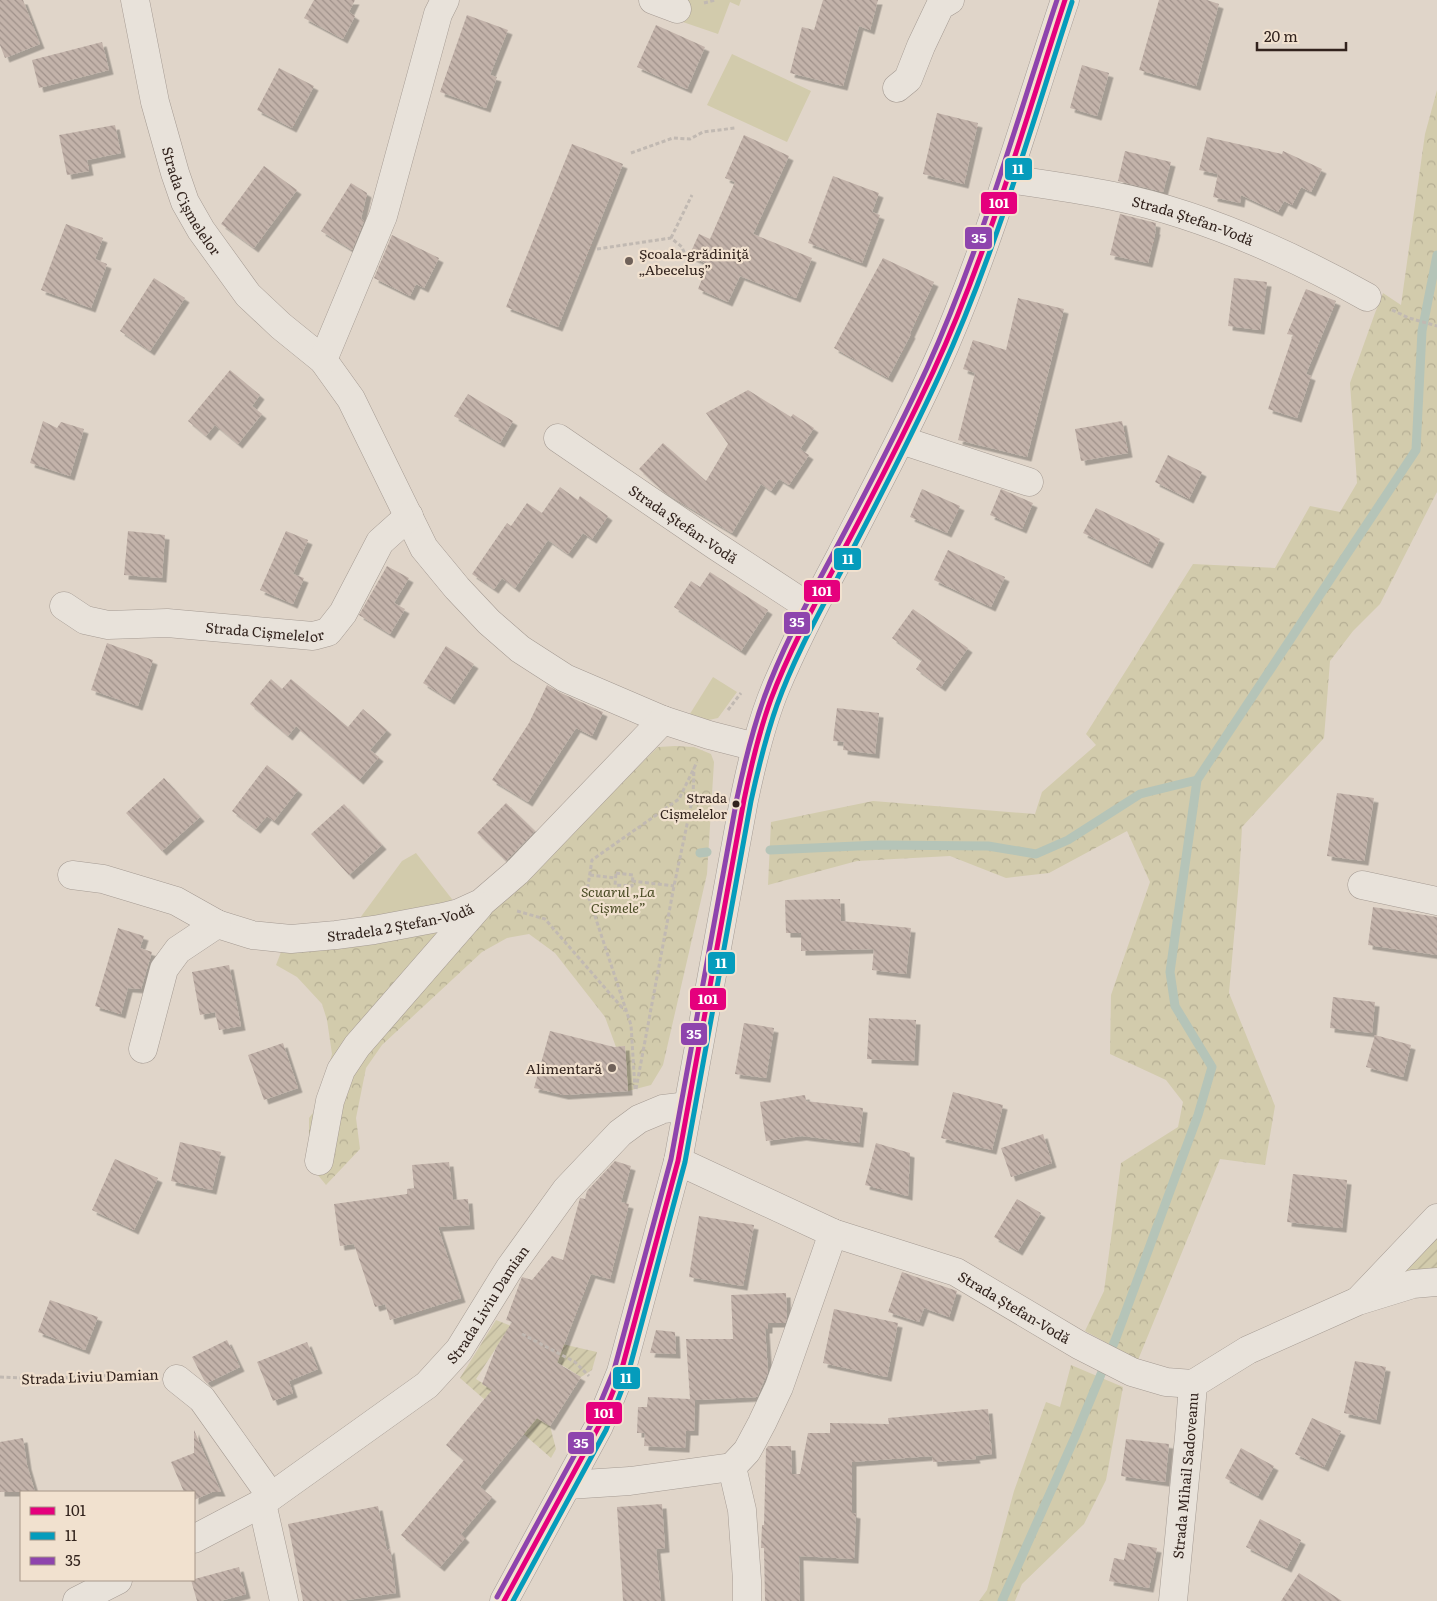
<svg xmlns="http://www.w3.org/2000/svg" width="1437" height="1601" viewBox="0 0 1437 1601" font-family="Literata,serif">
	<defs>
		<pattern id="forest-crowns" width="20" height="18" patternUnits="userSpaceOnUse" patternTransform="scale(1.25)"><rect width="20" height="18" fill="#d2cbac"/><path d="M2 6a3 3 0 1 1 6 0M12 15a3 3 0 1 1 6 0" fill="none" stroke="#b5ae94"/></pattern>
		<pattern id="garden-furrows" width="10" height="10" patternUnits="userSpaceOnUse" patternTransform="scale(1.25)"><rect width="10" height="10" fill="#d2cbac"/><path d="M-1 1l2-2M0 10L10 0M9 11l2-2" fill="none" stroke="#b5ae94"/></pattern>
		<pattern id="building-back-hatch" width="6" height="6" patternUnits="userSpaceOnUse" patternTransform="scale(1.25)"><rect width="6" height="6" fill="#c3b3aa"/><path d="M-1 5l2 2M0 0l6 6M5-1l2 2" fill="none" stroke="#9f918a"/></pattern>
		<filter id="shadow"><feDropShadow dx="4.5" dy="4.5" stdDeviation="0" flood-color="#0004"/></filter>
	</defs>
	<rect width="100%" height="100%" fill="#e0d5c9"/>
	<path fill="#d2cbac" d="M685,0H741L739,6L730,2L718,34L680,21Z
		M732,54L811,91L787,142L707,105Z
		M713,677L737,692L718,718L704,721L688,717Z
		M416,853L455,903L360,918L402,861Z"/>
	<path fill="url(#forest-crowns)" d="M1437,90V492L1380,604L1353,631L1330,661L1324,738L1242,827L1239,880L1229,993L1275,1106L1265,1165L1220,1159L1138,1360L1085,1331L1104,1291L1121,1163L1178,1127L1183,1102L1166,1080L1110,1054L1111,995L1150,882L1127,831L1049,873L1006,878L950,856L857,861L768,885L771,822L873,801L1035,814L1042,792L1096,745L1086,734L1193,564L1275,568L1310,506L1340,512L1357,483L1350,383L1375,313L1383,293L1401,305L1425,134Z
		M675,746L694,747L711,754L714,762L707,874L663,1065L651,1085L628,1091L625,1046L616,1047L605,1017L555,953L529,934L507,938L482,952L382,1045L366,1068L356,1118L360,1149L326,1185L309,1164V1118L316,1109L332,1054L327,1020L322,1004L297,977L276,965L281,952L455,923L493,908L658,747Z
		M1071,1365L1123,1387L1106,1480L1084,1524L1022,1584L1015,1601H979L987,1590L1014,1491L1046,1402L1060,1407Z"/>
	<path fill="url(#garden-furrows)" d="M1437,1230V1268L1411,1274L1396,1271Z
		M496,1320L549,1341L597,1352L592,1370L581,1377L507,1331L476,1379L550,1426L556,1449L551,1458L460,1378Z"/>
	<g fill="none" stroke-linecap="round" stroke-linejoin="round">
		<path stroke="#b5c4b8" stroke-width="9" d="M770,850L878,845L988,846L1036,854L1068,840L1140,794L1197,780
			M700,853L707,852
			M1002,1601L1075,1437L1116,1338L1198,1115L1212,1067L1175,1006L1170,972L1197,780L1416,450L1422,331L1437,255"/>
	</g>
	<path fill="url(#building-back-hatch)" filter="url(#shadow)" d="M0,0H23L40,44L5,58L0,45Z
		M314,0H355L349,12L355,16L343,39L304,18Z
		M823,0H878L870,30L859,26L843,86L790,73L802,27L814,30Z
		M1159,0H1207L1219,4L1196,86L1139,70Z
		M467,15L508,30L490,75L497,77L486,108L440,92Z
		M656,25L705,47L687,89L637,67Z
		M102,42L109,70L39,88L32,60Z
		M1082,65L1109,73L1097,116L1070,108Z
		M279,68L314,86L292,128L257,110Z
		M937,113L978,123L964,184L923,174Z
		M115,125L121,153L87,160L89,171L67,175L59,135Z
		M744,135L789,156L753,234L812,258L796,298L740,276L728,302L698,289L708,264L689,256L699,234L710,239L735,182L725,178Z
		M1207,137L1282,154L1283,151L1322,169L1311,192L1301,187L1292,205L1284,201L1278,212L1241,195L1240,203L1213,197L1218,174L1199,170Z
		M572,144L623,164L558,327L506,307Z
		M1125,151L1171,162L1163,192L1118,181Z
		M264,166L297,190L254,248L221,224Z
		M833,176L879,193L872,212L880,215L862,263L808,243Z
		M351,183L367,193L361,219L364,221L352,250L321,231Z
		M1120,214L1156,223L1155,230H1156L1148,263L1110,255Z
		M66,224L103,238L95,259L107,264L91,308L41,290Z
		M392,235L439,258L424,288L416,284L410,296L374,278Z
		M883,258L934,282L910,333L911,334L888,378L834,348Z
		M154,278L185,298L150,351L120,331Z
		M1234,278L1267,282L1260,330L1228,326Z
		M1306,289L1336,301L1306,374L1311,376L1297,418L1268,409L1293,335L1287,334Z
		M1018,298L1064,309L1027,457L958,440L975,373L963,369L973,340L1006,350Z
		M230,370L260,395L252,406L262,414L238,444L215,425L206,436L188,421Z
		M748,390L791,417L793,414L814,428L800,449L809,455L789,485L779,479L771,491L761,484L732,533L675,499L664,492L639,469L663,443L706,481L728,444L706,413Z
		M468,394L513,421L500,443L454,416Z
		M43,421L57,428L61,422L84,429L70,476L30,463Z
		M1122,421L1128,453L1081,461L1075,429Z
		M1168,455L1202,472L1189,499L1155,482Z
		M560,487L578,500L580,496L608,516L592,539L583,533L568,554L548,540L515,588L502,578L494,589L472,574L507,523L511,526L527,503L542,513Z
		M922,489L960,506L947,533L910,517Z
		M1001,489L1033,503L1022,529L990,515Z
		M1096,508L1160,539L1148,564L1083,533Z
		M128,531L165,535L162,578L124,575Z
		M286,531L308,540L293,574L304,578L293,604L260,590Z
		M948,550L1005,577L991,607L934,580Z
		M387,566L409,578L394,603L405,609L390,634L359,615Z
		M710,572L768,610L741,651L674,607L691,581L700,587Z
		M913,609L968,648L941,687L916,669L922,660L892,638Z
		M107,643L153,660L138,706L91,690Z
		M446,646L474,664L450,700L423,683Z
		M271,679L282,689L291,679L348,727L363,709L387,730L370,750L379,757L359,780L296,726L288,736L250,704Z
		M547,685L559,692L603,712L592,736L576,728L528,802L492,780L529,723Z
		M837,708L879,713L875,754L843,750L844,742L833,741Z
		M267,765L298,790L274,821L267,816L256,829L232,811Z
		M164,778L200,817L162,851L126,813Z
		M1337,793L1374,798L1364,861L1327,856Z
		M506,803L535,831L506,861L477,833Z
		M344,804L382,845L349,875L311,834Z
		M840,899L841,921L911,928L906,974L872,970L874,949L801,951V933H786L785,900Z
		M1373,907L1437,917V955L1368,945Z
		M118,928L144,936L140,948L152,952L141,989L128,988L121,1014L95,1006Z
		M229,965L241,1026L219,1030L215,1012L200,1015L192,972Z
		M1333,997L1375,1002L1372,1033L1330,1028Z
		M869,1018L916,1020L914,1061L867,1059Z
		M744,1023L774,1028L766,1078L735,1074Z
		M550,1031L614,1047L625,1046L628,1091L564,1095L534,1088Z
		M1375,1035L1411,1045L1403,1077L1366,1067Z
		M283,1043L298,1088L264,1100L248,1055Z
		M953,1092L1003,1105L992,1150L941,1138Z
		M805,1095L806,1101L863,1108L859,1143L802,1136L766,1141L760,1102Z
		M1043,1134L1052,1163L1011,1177L1001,1148Z
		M180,1142L221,1152L212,1190L171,1181Z
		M876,1143L910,1153L908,1196L865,1185Z
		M115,1159L158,1178L134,1230L92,1210Z
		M615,1161L631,1166L621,1202L629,1204L610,1279L591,1274L557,1363L581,1377L550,1426L537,1418L480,1487L492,1497L461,1534L465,1538L440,1567L401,1535L464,1460L446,1445L492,1390L482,1384L496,1348L512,1322L506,1320L522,1277L532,1280L552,1256L563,1260L580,1198L585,1199L587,1191Z
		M449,1162L453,1200L468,1199L470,1225L438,1227L461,1298L390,1320L385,1304L375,1307L354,1244L340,1246L334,1204L407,1194V1189L414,1188L412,1165Z
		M1293,1174L1347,1180L1342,1228L1287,1222Z
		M1017,1199L1041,1213L1018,1251L994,1237Z
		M699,1216L754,1225L743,1286L689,1277Z
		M902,1272L957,1291L949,1317L924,1308L919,1322L888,1312Z
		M786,1293L787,1318L785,1323H768V1329H765L768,1372L757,1397L695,1400L694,1431H686L685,1448L644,1446L645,1433H637L638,1407H647L648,1397L690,1399L686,1339H733L731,1295Z
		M50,1300L98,1317L85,1350L38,1332Z
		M834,1309L898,1323L887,1377L823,1363Z
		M656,1330L675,1332L676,1354L650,1353Z
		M227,1340L240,1367L207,1383L204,1380L192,1357Z
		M307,1342L318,1369L289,1381L293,1393L273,1401L257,1362Z
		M1355,1361L1386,1367L1376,1420L1344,1413Z
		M988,1409L992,1454L975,1456L976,1459L933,1462L932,1456L852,1462V1513L856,1514L854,1559L799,1556L800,1601H765L764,1548H761L762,1525H764L766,1449L768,1446H791L792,1474H800L808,1433H830V1423L889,1424L888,1418Z
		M1312,1418L1341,1431L1324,1467L1295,1454Z
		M194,1430L221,1492H212L194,1500V1492H184L171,1462L194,1453Z
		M23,1438L27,1465L35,1492H0V1442Z
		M1126,1439L1169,1444L1165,1482L1121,1476Z
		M1241,1448L1274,1466L1258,1496L1225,1478Z
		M662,1504L665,1548L656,1549L661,1601H623L617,1507Z
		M378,1506L387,1551L390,1548L396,1593L340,1601H303L288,1524Z
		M1260,1519L1301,1540L1287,1568L1246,1547Z
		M1128,1543L1157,1548L1149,1588L1109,1581L1114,1558L1124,1560Z
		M239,1567L246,1594L220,1601H197L191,1580Z
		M1299,1573L1342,1601H1281Z"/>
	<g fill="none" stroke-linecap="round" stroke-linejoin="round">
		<g stroke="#a59b93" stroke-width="29">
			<g id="minor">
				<path id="s1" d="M135,0L155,102L175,173L185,202L201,230L248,295L281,326L323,360L351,399L424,548L457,588L489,622L520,649L565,678L663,720L709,735L756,747"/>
				<path d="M653,0L677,9"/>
				<path d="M897,88L908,79L921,46L940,6L950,0"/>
				<path id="s2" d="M1008,179C1043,184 1078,189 1113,196C1202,214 1288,253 1367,297"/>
				<path d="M323,360L383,216L438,14L445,0"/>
				<path id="s3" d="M558,438L716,546L812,609"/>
				<path d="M901,440L1029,482"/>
				<path id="s4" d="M64,606L85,620L108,625L167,623L313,636L328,632L343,613L380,542L409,516"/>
				<path id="s5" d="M72,875L103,879L176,901L217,924L252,935L291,939L336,935L374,930L443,917L459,913L481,903L517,872L663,720"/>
				<path d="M1362,885L1437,901"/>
				<path d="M143,1049L164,969L178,950L217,924"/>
				<path d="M319,1161L330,1101L341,1070L357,1046L479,906"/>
				<path id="s6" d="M678,1161L833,1233L956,1272L1079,1345L1132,1372L1166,1382L1193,1384"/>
				<path d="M1359,1300L1437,1218"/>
				<path d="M177,1379L202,1399L271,1496"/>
				<path d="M1193,1384L1248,1350L1358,1301L1413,1284L1437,1282"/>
				<path d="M568,1485L630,1481L732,1467"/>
				<path d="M262,1503L284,1601"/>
				<path id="s7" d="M194,1539L262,1503L427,1385L459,1350L509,1269L566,1190L620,1133L639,1119L663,1109L688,1106"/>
				<path d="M77,1601L118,1580"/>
				<path d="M504,1601L599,1426L621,1372L678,1161L744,800C752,762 761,723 776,687C795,642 818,598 841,555C877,485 914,416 945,345C993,233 1026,116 1065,0"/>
				<path d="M747,1601V1580L742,1510L732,1467L747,1451L762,1423L779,1387L833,1233"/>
				<path id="s8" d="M1173,1601L1189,1437L1193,1384"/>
			</g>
		</g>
		<path stroke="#c1b9b2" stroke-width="3" stroke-dasharray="4 2.5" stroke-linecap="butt" d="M704,3L715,0
			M631,153L673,138L690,139L703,132L735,128
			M671,238L692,195
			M597,249L671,238L682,247L686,258
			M1392,310L1409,318L1437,326
			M728,710L741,693
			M616,873L633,875L632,886L615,885Z
			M590,875L615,878
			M632,881L674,886
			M517,911L545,919L625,1011
			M635,1089L631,1025L587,892L592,860L679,799L697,762
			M636,1089L674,886L693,796L694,768
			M522,1334L575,1362L589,1376
			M0,1377L44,1379L149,1373"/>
		<use href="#minor" stroke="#e8e2da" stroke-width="28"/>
		<g stroke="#f1e1cf" stroke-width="9">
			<path id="bus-1" d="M504,1601L599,1426L621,1372L678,1161L744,800C751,766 759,732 771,699C790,649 816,602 841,555C873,495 904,434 933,372C988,253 1024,125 1065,0"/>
		</g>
		<g stroke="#f1e1cf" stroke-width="9">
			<path id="bus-2" d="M513,1601L606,1430L628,1374L685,1162L751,801C758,769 766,736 777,705C795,655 822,608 847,560C879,499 911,437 940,374C995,255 1031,127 1072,2"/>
		</g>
		<g stroke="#f1e1cf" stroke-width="9">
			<path id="bus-3" d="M497,1597L592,1423L614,1370L671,1159L737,798C744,765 752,731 764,698C782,648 808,601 833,554C866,492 898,431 927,368C981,249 1016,123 1057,0"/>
		</g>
		<use href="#bus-1" stroke="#e5007d" stroke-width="5"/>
		<use href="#bus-2" stroke="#059cbc" stroke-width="5"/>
		<use href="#bus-3" stroke="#8e44ad" stroke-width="5"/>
	</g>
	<g fill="#6f6159" stroke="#f1e1cf" stroke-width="2">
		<circle cx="629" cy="261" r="5"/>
		<circle cx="612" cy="1068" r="5"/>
	</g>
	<circle fill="#32231d" stroke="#f1e1cf" stroke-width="2" cx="736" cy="804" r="4.5"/>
	<g text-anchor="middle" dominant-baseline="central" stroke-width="4.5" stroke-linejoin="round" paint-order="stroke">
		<g font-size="13" fill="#32231d" stroke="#f1e1cf" text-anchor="end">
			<text x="727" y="797">Strada<tspan x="727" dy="16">Cișmelelor</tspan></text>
		</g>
		<g font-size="14" fill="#32231d" stroke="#f1e1cf">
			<text stroke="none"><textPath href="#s1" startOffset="210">Strada Cișmelelor</textPath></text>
			<text stroke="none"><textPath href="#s2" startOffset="190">Strada Ștefan-Vodă</textPath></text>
			<text stroke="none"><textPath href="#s3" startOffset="152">Strada Ștefan-Vodă</textPath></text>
			<text stroke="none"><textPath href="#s4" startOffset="206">Strada Cișmelelor</textPath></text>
			<text stroke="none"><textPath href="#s5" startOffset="341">Stradela 2 Ștefan-Vodă</textPath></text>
			<text stroke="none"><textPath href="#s7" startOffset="381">Strada Liviu Damian</textPath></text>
			<text stroke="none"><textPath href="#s6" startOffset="368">Strada Ștefan-Vodă</textPath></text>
			<text transform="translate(90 1376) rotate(-2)">Strada Liviu Damian</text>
			<text stroke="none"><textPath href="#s8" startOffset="126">Strada Mihail Sadoveanu</textPath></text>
		</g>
		<g font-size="14" fill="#32231d" stroke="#f1e1cf" text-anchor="start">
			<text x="639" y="253">Şcoala-grădiniţă<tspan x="639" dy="16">„Abeceluş”</tspan></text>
			<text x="602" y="1068" text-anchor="end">Alimentară</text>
		</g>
		<g font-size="14" font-style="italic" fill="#4a4c25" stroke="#f1e1cf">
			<text x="618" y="891">Scuarul „La<tspan x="618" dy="16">Cișmele”</tspan></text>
		</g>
	</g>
	<g stroke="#f1e1cf" stroke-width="2">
		<rect x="1004" y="157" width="29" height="24" rx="5" fill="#059cbc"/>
		<rect x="980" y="191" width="38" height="24" rx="5" fill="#e5007d"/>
		<rect x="964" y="226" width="29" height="24" rx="5" fill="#8e44ad"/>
		<rect x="833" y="547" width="29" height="24" rx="5" fill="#059cbc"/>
		<rect x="803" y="579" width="38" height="24" rx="5" fill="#e5007d"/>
		<rect x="783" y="611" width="28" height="24" rx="5" fill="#8e44ad"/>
		<rect x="707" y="951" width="29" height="24" rx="5" fill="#059cbc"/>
		<rect x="689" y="987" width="38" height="24" rx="5" fill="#e5007d"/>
		<rect x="680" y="1022" width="28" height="24" rx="5" fill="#8e44ad"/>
		<rect x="612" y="1366" width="29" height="24" rx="5" fill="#059cbc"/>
		<rect x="585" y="1401" width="38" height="24" rx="5" fill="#e5007d"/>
		<rect x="567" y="1431" width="28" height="24" rx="5" fill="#8e44ad"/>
	</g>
	<g font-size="14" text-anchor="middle" font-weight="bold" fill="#fff">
		<text x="1018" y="174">11</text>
		<text x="999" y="208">101</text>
		<text x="979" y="243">35</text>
		<text x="848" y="564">11</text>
		<text x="822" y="596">101</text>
		<text x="797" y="627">35</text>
		<text x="721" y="968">11</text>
		<text x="708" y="1004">101</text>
		<text x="694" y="1039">35</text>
		<text x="626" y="1383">11</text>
		<text x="604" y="1418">101</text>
		<text x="581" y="1448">35</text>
	</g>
	<rect x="20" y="1491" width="175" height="90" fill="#f1e1cf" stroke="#a59588"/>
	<rect x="30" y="1507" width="25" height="8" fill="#e5007d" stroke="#a59588"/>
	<text x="65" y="1516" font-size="15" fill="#32231d">101</text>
	<rect x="30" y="1532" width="25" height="8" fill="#059cbc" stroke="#a59588"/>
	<text x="65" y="1541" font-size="15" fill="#32231d">11</text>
	<rect x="30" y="1557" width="25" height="8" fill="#8e44ad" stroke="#a59588"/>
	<text x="65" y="1566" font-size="15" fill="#32231d">35</text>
	<path d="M1257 42v8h89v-8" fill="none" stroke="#32231d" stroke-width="2.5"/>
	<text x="1264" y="42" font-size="15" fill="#32231d" stroke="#f1e1cf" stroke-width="4" paint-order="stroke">20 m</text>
</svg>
